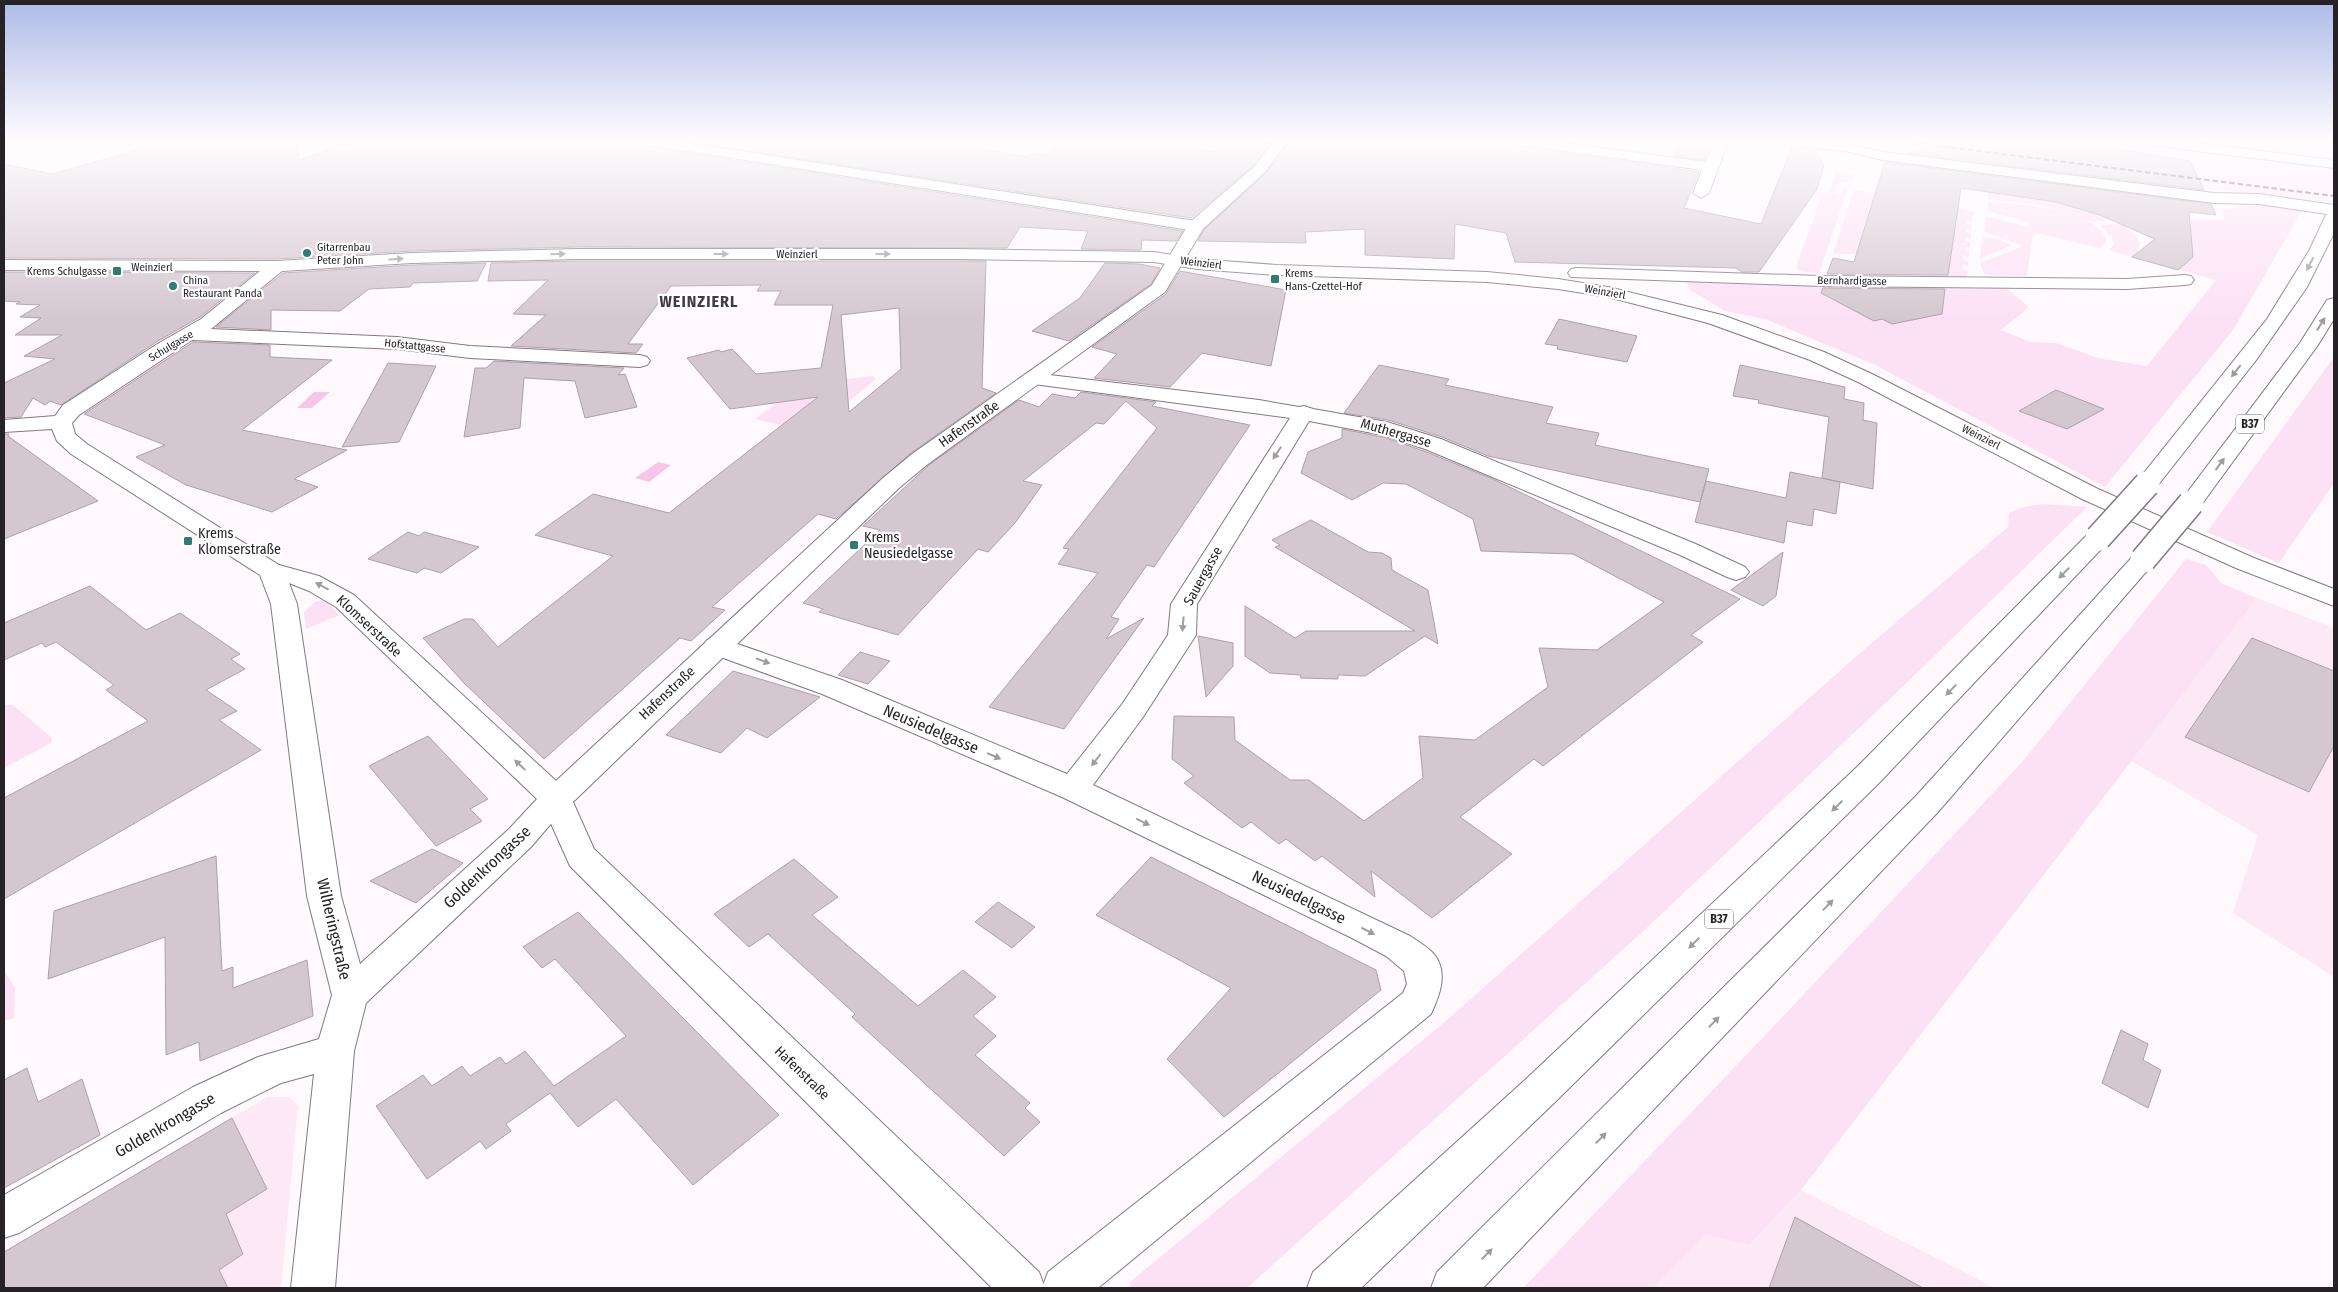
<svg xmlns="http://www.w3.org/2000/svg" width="2338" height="1292" viewBox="0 0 2338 1292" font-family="'Fira Sans Condensed',sans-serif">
	<rect width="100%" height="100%" fill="#fff9fd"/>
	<path fill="#fde8f6" d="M1829,140H2184L2334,157V204Z
		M2257,598L2334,628V977L2233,913L2258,835L2131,761Z
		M267,1097H289L298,1106L281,1288H4V1252Z
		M1801,1190L1995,1288H1653L1705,1235L1749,1245Z"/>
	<path fill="#fce1f4" d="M2184,140H2333L2327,157Z
		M1836,171L1856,174L1853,180L1838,184L1835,194L1841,195L1844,186L1848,188L1819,274L1799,271L1797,267L1798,261L1823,192L1828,193Z
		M1854,190L1879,194L1906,204L1874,199L1857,254H1833Z
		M1988,192L2056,202L2111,219L2093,222L2040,205L1988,199Z
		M1988,201C2016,204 2094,209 2106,238L2105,243L2099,248L2037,233L2033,235L2027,276L1985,275L1980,263L2021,247L2019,244L1984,232L1986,216L2028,227V222L1988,211Z
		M1942,203L1976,213L1973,214L1972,222L1967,221V224L1972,225L1971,230L1967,229L1966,232L1971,233V239L1966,238L1965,241L1970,242V248L1966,247L1965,250L1969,251V257L1963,256V259L1968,261V266L1963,265L1962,269L1968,270L1967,277H1885L1873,269L1874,264L1947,276L1952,248Z
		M2266,205L2303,209L2233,330L2105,487L1875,365L1765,319L1725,311L1690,290L1685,279L2005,287L2029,307L2001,330L2031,342L2056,343L2098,358L2147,366L2216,280L2177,269L2161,220H2224L2223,209Z
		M2121,224C2134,232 2148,245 2132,257L2108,250L2114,245L2112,237L2099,225Z
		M1983,238H1994L2012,245L1980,259Z
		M2334,357V483L2279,563L2207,532Z
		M873,376L876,379L811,432L755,419L802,384Z
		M2043,504L2087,507L1891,698L1637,937L1247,1288H1130V1282L1448,1019L1860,653L2008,527L2009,513L2024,507Z
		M2186,559L2206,565L2221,583L2257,598L1801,1190L1749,1245L1705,1235L1653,1288H1523L1773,1027L2023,761Z
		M322,600L328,603L340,615L306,629L304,612L315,602Z
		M4,705H13L52,738L51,743L4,768Z
		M4,972L15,987L14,1018L4,1021Z"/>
	<path fill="#f6c5e7" d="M314,392H330L312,408H297Z
		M658,462L671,465L649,482L635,478Z"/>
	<path fill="#d4c7d0" stroke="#ada0a9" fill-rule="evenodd" d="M174,140H296L299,160L331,149L346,152L381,140H534L609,149L610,140H634L643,146L1183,231L1176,241L1142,240L1141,250L1081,249L1088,231L1020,227L1007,248L577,247L412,251L277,259L4,258V164L52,174Z
		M677,140H932L1027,157L1035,153L1044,155L1068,141L1076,140H1134L1215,152L1225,140H1273L1254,165L1191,218Z
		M1291,140H1490L1506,142L1514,146L1699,172L1684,208L1761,224L1792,147L1815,150L1824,165L1817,189L1759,272H1742L1736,268L1515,262L1506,233L1455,224L1454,259L1365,255V229L1305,232L1306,243L1198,241L1204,230L1266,173Z
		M1681,140H1713L1704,160L1673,156Z
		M1955,140H2065L2190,161L2204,190L1906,153Z
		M1885,162L2211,204L2216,215L2189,212L2193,257L2178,270L2132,257L2155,239L2100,215L2056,202L1961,188L1948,275L1827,274L1833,258L1854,262Z
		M577,261H986L982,388L996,393L911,453L836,519L818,514L712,607L725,610L691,641L680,638L544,759L464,683L423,638L464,619H473L498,647L613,556L535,535L593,494L669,513L818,397L730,409L687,358L719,350L721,352L732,349L756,374L821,368L833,305H774L781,291H757L761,285L671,286L628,344H643L636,353L511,346L546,315L513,314L548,280L488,281L491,263ZM899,308L901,369L849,412L841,315Z
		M486,263L477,281L413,283L410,287L369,289L340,311L271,310V330L216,327L283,273L412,265Z
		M1105,263L1139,264L1160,268L1151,284L1069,341L1032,331L1080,298Z
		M1180,271L1286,290L1271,366L1202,353L1170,387L1094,378L1117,354L1092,347L1166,294Z
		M4,272L255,273L200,317L158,341L61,405L50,401L45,405L33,398L21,417L4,418V383L55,359L24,356L62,335H15L41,318L20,317L40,305L16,304L20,302L4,301Z
		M1823,288L1945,289L1942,314L1892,324L1882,319L1874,321L1821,293Z
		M1559,319L1637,336L1627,362L1557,349L1558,346L1545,344Z
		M193,342L270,345V357L332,360L242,430L347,450L294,479L318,487L272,512L186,485L136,457L165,445L84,414Z
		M494,361L624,368L618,375L625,374L637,407L585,418L575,381L524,378L520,428L464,437L475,368H486Z
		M388,363L436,366L399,442L342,447Z
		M1379,365L1449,379L1445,385L1553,407L1546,423L1599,433L1595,445L1709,469L1700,502L1488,456L1442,437L1388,420L1344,413Z
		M1740,365L1845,387L1844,399L1864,403L1863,420L1877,423L1873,489L1822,478L1829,417L1758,403L1759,400L1733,396Z
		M2056,390L2104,409L2067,429L2019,411Z
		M1081,392L1156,402L1152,406L1250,425L1154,567L1147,565L1111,617L1119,619L1106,639L1144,618L1064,729L989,707L1098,573L1058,564L1069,549L1063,548L1157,428L1126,401L1104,424L1096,423L1023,481L1042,485L1015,523L988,552L978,549L898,635L819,612L823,609L803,603L880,530L863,526L929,465L1019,400L1039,407L1052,394L1075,398Z
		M1342,429L1383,437L1424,451L1493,479L1740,599L1691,635L1703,642L1543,766L1534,759L1460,817L1512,854L1432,918L1371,871L1375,897L1322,856L1315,861L1286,839L1279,844L1251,822L1242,828L1184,783L1194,776L1172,759L1174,716L1234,717L1235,740L1290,780H1309L1364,821L1423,778L1419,736L1475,740L1548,687L1539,648L1597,650L1664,602L1573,554L1481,551L1473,519L1406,484L1383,483L1352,500L1301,473L1308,452L1342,438Z
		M4,434H9L8,436L98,501L4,539Z
		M1790,472L1840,482L1836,514L1814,509L1812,526L1787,521L1784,543L1695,522L1706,481L1786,498Z
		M1311,520L1368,552L1382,553L1391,558L1392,570L1428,590L1438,644L1425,636L1365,676L1338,675V679L1301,678L1300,675L1270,673L1245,656V606L1295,638L1306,631H1415L1275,547L1280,545L1272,540Z
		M408,532L419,536L424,532L479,547L441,573L424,568L417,573L368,559Z
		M1783,552L1776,596L1763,606L1731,590Z
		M90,586L146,630L180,613L240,654L231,659L245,669L206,690L237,711L219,720L261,750L4,899V798L148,721L106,690L114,685L56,642L45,647L42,643L4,660V623Z
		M1198,636L1233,643V666L1206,697Z
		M2252,638L2334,671V746L2309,792L2185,737Z
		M860,652L890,661L868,684L838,675Z
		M733,671L820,697L767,738L747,728L721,753L666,735Z
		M428,736L488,799L470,809L482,821L436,846L369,766Z
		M432,849L463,863L416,903L370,881Z
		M216,856L222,971L233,967V988L307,960L313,1016L200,1061L199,1042L166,1055L165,937L48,979L54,911Z
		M1151,857L1376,970L1381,990L1224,1117L1167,1059L1231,988L1096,915Z
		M794,859L838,897L812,915L918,1006L963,970L996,997L973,1016L996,1036L975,1055L1030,1103L1025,1108L1040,1122L1004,1156L852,1017L855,1014L768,934L749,947L714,914Z
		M998,902L1035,927L1012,948L975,922Z
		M578,912L779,1115L693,1185L616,1099L578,1127L550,1093L506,1124L511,1131L486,1149L480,1141L427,1179L376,1106L423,1075L432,1086L462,1066L470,1076L500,1057L506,1064L525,1051L554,1086L626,1036L555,959L542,968L523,947Z
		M2121,1030L2148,1044L2143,1060L2161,1070L2148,1108L2102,1083Z
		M27,1068L38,1102L82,1079L100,1135L4,1188V1080Z
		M232,1118L267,1189L226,1214L243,1254L219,1270L228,1288H4V1252Z
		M1795,1217L1923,1288H1769Z"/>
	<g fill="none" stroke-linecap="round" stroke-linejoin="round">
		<g stroke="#847880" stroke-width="2">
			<path id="street" d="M636,140H668L1196,221L1202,222L1204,226L1202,230L1196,231L643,144Z
				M1507,140H1542L1706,162L1715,140H1729L1709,193L1701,198L1693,193L1702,170L1514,144Z
				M1779,140H1818L1844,143L1883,152L2214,193L2259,194L2334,205V215L2259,204L2214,203L1883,160L1844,151L1786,144Z
				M577,249H957L1154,252L1197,259L1277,265L1487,272L1558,279L1608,287L1722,315L1824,352L1872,374L2098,489L2254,558L2334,589V606L2236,568L2082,499L1858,382L1810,360L1708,323L1608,297L1558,289L1487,282L1277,275L1197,269L1154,262L957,259H577L412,263L282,271L211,329L397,337L470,346L640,355L647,357L650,361L647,365L640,367L470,358L397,349L192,340L79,415L72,423L75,434L87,444L279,565L319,576L354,595L567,791L572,799L531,847L366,1003L354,1051L335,1288H291L314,1074L281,1083L221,1113L19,1233L4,1238V1195L193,1087L258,1057L319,1039L332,995L307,896L271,604L260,575L71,454L57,441L52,429L4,432V420L55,416L63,405L159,343L201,319L260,271L4,270V260L277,261L412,253ZM289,583L309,591L336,607L537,799L509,829L360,964L341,896L297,604Z
				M1577,268L1821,276L2127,279L2185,275L2191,276L2194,280L2191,284L2185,285L2127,289L1821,286L1571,277L1568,273L1571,269Z
				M1033,373L1259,400L1299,407L1304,406L1313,409L1387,422L1441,439L1698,545L1745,567L1749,572L1745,577L1736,580L1727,577L1680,555L1425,449L1383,435L1309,421L1197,604L1196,635L1143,717L1093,785L1410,936C1418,941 1427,947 1433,953C1449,971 1440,995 1431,1014L1098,1288H1042L1048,1272L1403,993L1407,984L1404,971L1386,956L1352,938L1062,797L822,694L707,652L703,646L707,640L717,637L842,680L1067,774L1123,703L1168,635L1171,604L1290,418L1026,383L1023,379L1026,375Z"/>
		</g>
		<g stroke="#847880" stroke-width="2">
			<path id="secondary" d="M1275,140H1289L1265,172L1203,229L1165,292L928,464L899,488L573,802L594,849L1039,1272L1045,1288H992L570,866L540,799L545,791L883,478L912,454L1152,285L1190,222L1255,166Z"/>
		</g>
		<g stroke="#847880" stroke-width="2">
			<path id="primary" d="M2134,140H2172L2334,160V168L2141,144Z
				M2334,210V233L2307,287L2257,359L2155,489L2147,491L2139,489L2135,484L2267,319L2309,251L2326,215Z
				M2334,298V319L2318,345L2199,508L2191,510L2183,508L2179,503L2183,498L2300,343L2327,300Z
				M2098,531L2107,533L2110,538L2107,543L1880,782L1553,1104L1361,1288H1307L1313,1272L1525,1080L1858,766L2089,533Z
				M2143,552L2152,555L2156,560L2152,565L1938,812L1483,1288H1431L1437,1272L1916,796L2134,555Z"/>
		</g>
		<use href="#street" fill="#fff" fill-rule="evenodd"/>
		<use href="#secondary" fill="#fff" fill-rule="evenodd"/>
		<use href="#primary" fill="#fff" fill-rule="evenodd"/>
		<path stroke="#443f43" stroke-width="2" stroke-dasharray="5.5 3" stroke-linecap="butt" d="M1892,140L2334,196"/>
		<g stroke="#847880" stroke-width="28" stroke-linecap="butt">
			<path id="primary-bridge" d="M2098,538L2147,484
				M2143,560L2191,503"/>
		</g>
		<use href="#primary-bridge" stroke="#fff" stroke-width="25"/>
	</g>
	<defs><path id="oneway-solid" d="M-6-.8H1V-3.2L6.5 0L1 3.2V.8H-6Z" transform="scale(1.25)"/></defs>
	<g fill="#9e9c9d">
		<use href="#oneway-solid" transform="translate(558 254) rotate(-1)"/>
		<use href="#oneway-solid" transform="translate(721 254)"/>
		<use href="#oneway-solid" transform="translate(883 254)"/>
		<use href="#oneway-solid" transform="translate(396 259) rotate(-3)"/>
		<use href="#oneway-solid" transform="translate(2310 264) rotate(117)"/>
		<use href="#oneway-solid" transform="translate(2321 324) rotate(-58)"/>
		<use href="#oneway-solid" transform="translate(2236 371) rotate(128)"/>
		<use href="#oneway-solid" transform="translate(1277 453) rotate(123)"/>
		<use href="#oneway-solid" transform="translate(2220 464) rotate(-54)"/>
		<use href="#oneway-solid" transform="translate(2064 573) rotate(134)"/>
		<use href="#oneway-solid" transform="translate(322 586) rotate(-152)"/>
		<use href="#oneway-solid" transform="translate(1183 624) rotate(95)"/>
		<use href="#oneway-solid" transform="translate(763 661) rotate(20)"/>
		<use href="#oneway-solid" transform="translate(1951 690) rotate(134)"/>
		<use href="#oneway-solid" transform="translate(994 756) rotate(23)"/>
		<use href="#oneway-solid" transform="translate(1096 760) rotate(127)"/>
		<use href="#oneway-solid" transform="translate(520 765) rotate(-137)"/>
		<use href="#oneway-solid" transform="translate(1837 806) rotate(136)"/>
		<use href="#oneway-solid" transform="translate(1143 822) rotate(26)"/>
		<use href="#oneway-solid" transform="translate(1828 905) rotate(-46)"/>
		<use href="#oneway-solid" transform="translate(1368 931) rotate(27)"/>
		<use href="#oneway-solid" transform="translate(1694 943) rotate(136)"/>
		<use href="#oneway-solid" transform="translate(1714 1022) rotate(-46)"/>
		<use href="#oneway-solid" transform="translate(1601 1138) rotate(-46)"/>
		<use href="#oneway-solid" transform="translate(1487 1254) rotate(-45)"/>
	</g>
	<linearGradient id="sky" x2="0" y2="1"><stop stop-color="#adbbe8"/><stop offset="0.44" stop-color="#fffcfe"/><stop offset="1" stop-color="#fffcfe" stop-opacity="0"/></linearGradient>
	<rect width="2338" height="320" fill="url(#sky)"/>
	<g fill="#327a73" stroke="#fff" stroke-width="2">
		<circle cx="307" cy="253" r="5"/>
		<rect x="112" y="266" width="10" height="10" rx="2.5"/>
		<rect x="1270" y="274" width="10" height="10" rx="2.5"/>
		<circle cx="173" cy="286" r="5"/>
		<rect x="183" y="536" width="10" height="10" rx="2.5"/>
		<rect x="849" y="540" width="10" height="10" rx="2.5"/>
	</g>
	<g text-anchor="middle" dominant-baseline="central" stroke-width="4.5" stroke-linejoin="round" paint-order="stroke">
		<g font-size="11" fill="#272226" stroke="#fff" text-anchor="start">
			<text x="317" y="247">Gitarrenbau<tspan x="317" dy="13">Peter John</tspan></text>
			<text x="107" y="271" text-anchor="end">Krems Schulgasse</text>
			<text x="1285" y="273">Krems<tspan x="1285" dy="13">Hans-Czettel-Hof</tspan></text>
			<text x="183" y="280">China<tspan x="183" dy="13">Restaurant Panda</tspan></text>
		</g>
		<g font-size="11" fill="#272226" stroke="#fff">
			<text x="797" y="254">Weinzierl</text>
			<text transform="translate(1201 263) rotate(7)">Weinzierl</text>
			<text x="152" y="267">Weinzierl</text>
			<text transform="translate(1852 281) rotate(1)">Bernhardigasse</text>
			<text transform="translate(1605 292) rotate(10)">Weinzierl</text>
			<text transform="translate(171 346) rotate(-31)">Schulgasse</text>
			<text transform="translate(415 346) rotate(6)">Hofstattgasse</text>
			<text transform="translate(1981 437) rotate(27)">Weinzierl</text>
		</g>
		<g fill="#fff" stroke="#686467" stroke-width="1">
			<rect x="2236" y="414.5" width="28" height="19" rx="4"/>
			<rect x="1705" y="909.5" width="28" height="19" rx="4"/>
		</g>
		<g font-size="12" font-weight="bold" fill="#272226">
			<text x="2250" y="424">B37</text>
			<text x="1719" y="919">B37</text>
		</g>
		<g font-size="14" fill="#272226" stroke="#fff">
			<text transform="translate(969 424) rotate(-35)">Hafenstraße</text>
			<text transform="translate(1396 433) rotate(16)">Muthergasse</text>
			<text transform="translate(1203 576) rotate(-61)">Sauergasse</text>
			<text transform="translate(369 626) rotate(43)">Klomserstraße</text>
			<text transform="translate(667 693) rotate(-43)">Hafenstraße</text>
			<text transform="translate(802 1073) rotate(44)">Hafenstraße</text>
		</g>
		<g font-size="14" fill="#272226" stroke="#fff" text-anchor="start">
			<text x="198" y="533">Krems<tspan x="198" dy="16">Klomserstraße</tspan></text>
			<text x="864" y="537">Krems<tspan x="864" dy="16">Neusiedelgasse</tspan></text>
		</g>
		<g font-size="16" font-weight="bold" letter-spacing="1" fill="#453b42" stroke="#fff">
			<text x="699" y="301">WEINZIERL</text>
		</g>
		<g font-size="16" fill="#272226" stroke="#fff">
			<text transform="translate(931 729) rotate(23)">Neusiedelgasse</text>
			<text transform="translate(487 867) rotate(-43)">Goldenkrongasse</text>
			<text transform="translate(1299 897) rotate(26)">Neusiedelgasse</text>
			<text transform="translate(334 929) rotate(77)">Wilheringstraße</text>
			<text transform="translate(165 1125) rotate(-30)">Goldenkrongasse</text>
		</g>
	</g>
	<rect width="2338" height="1292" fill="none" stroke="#272226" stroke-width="10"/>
</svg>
